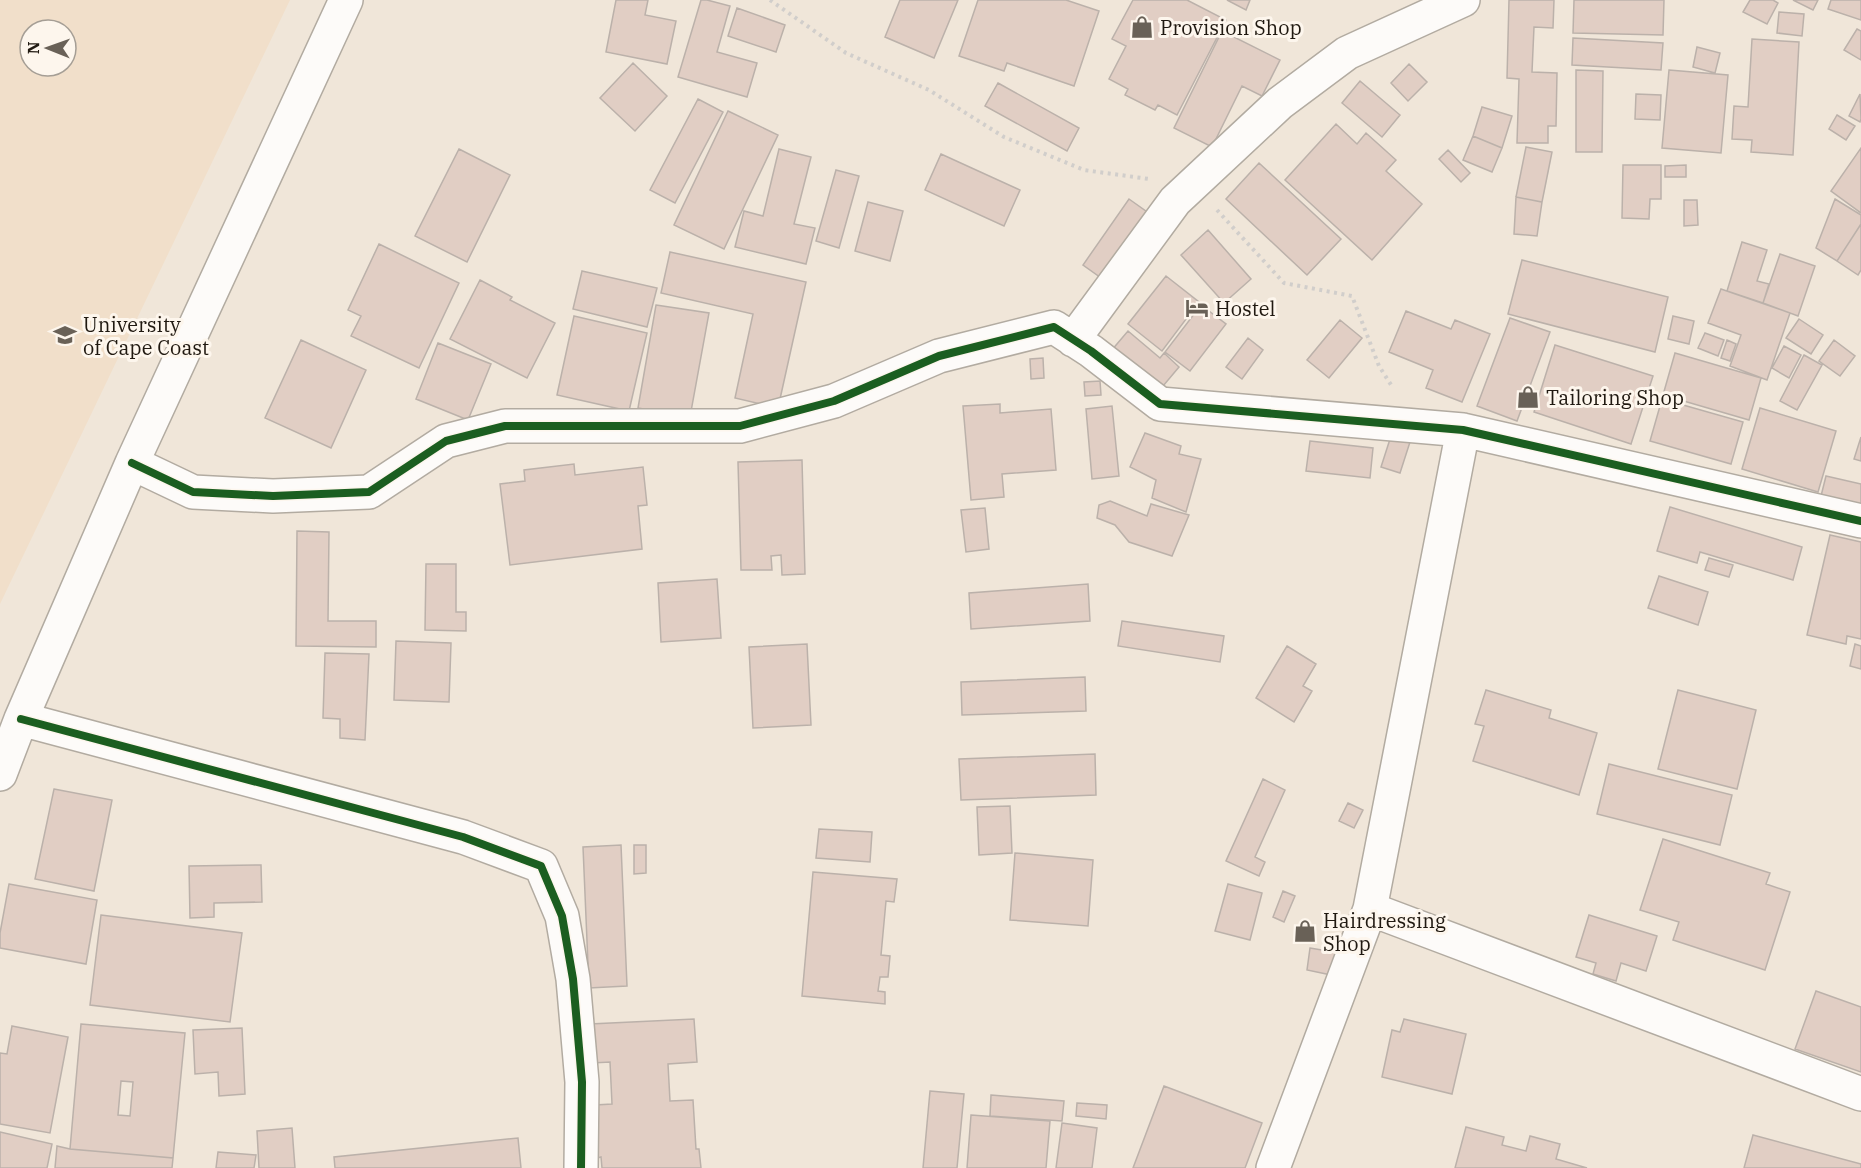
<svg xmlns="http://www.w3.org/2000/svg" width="1861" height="1168" viewBox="0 0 1861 1168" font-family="'IBM Plex Serif',serif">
	<rect width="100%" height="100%" fill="#f0e6d9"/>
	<path fill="#f1dfca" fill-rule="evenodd" d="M0,0H290L0,604ZM30,30H66V66H30Z"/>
	<path fill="#e1cec4" stroke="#bbb1aa" stroke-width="1.5" fill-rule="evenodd" d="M616,0H648L645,15L676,21L667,64L606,52Z
		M701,0H707L730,6L717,52L757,63L747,97L678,77Z
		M900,0H958L934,58L885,37Z
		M978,0H1066L1099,11L1074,86L1007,63L1004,71L959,56Z
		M1133,0H1187L1226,20L1177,115L1158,105L1155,110L1125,95L1128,89L1109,79L1126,46L1112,39Z
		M1227,0H1250L1246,10Z
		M1509,0H1554L1553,28L1534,27L1532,72L1557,73L1556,126H1548V143H1517L1519,79L1507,78Z
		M1574,0H1664L1663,35L1573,33Z
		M1750,0H1773L1778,3L1767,24L1743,12Z
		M1793,0H1818L1813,10Z
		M1831,0H1861V20L1828,9Z
		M737,8L785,25L776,52L728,36Z
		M1779,12L1804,14L1802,36L1777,33Z
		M1857,29L1861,31V60L1844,50Z
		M1222,31L1280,60L1262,96L1242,86L1212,147L1174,128Z
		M1573,38L1663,43L1661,70L1572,65Z
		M1752,39L1799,42L1793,155L1751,152L1752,140L1732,139L1734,106L1748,107Z
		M1697,47L1720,53L1715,73L1693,67Z
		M633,63L667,96L635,131L600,98Z
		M1409,64L1427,82L1408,101L1391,83Z
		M1576,70L1603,71L1602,152H1576Z
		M1669,70L1728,75L1721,153L1662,148Z
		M1360,81L1400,115L1382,137L1342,103Z
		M998,83L1079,128L1067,151L985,106Z
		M1636,94L1661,95L1660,120L1635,119Z
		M1860,94L1861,119L1860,122L1849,116Z
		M698,99L723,112L675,203L650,190Z
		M1482,107L1512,116L1502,148L1473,136Z
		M728,111L778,135L724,249L674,225Z
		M1837,115L1855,126L1846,140L1829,129Z
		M1336,124L1357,144L1366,133L1396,160L1386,171L1422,204L1372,260L1285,180Z
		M1473,136L1502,148L1492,172L1463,160Z
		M1526,147L1552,152L1542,202L1516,197Z
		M1861,148V213L1831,191Z
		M459,149L510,175L467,262L415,236Z
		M779,149L811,157L794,224L815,228L806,264L735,247L744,211L763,216Z
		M1448,150L1470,173L1461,182L1439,159Z
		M941,154L1020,190L1004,226L925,190Z
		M1259,163L1341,239L1307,275L1226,199Z
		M1623,165H1661V199H1650L1649,219L1622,218Z
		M1686,165V177H1665V166Z
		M836,170L859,176L839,248L816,241Z
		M1516,197L1542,202L1537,236L1514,234Z
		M1129,199L1150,214L1104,280L1083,265Z
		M1835,199L1861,215V224L1837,261L1816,248Z
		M1684,200H1697L1698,225L1684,226Z
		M868,202L903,211L890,261L855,251Z
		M1861,224V270L1858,275L1837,261Z
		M1208,230L1251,279L1224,303L1181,255Z
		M1742,242L1767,250L1757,281L1769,284L1763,303L1727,291Z
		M379,244L459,283L419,368L351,336L361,316L348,310Z
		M670,252L806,282L778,408L735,398L753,314L661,293Z
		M1780,254L1815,266L1798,316L1763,303Z
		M1522,260L1668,297L1655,352L1508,314Z
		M582,271L657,288L647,327L573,309Z
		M1166,276L1199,302L1162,351L1128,324Z
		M480,280L512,297L510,300L555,323L527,378L450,339Z
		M1721,289L1790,313L1767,380L1730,366L1741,335L1708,323Z
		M656,305L709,313L690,417L638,408Z
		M1201,305L1226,324L1190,371L1165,352Z
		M1406,311L1451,329L1455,320L1490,334L1462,402L1426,388L1433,370L1389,352Z
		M574,316L647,333L629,411L557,395Z
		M1673,316L1694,321L1689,344L1668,339Z
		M1510,318L1550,332L1517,421L1477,406Z
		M1799,319L1823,335L1811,354L1786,338Z
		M1340,320L1362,338L1329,378L1307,360Z
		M1128,331L1160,358L1164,353L1179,367L1158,392L1111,351Z
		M1705,333L1724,340L1718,356L1698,348Z
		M1248,338L1263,350L1242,379L1226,367Z
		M301,340L366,370L331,448L265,418Z
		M1727,340L1736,344L1730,361L1721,358Z
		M1834,340L1855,356L1840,376L1819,361Z
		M438,343L491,364L468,420L416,399Z
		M1555,345L1653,376L1631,444L1534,412Z
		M1784,346L1801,355L1789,378L1772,368Z
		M1675,353L1761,378L1749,420L1663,395Z
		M1804,355L1822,365L1797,410L1780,401Z
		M1043,358L1044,378L1031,379L1030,359Z
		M1100,381L1101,395L1085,396L1084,382Z
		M1662,399L1743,422L1731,464L1650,441Z
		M1000,404V413L1051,409L1056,470L1002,474L1004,497L971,500L963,406Z
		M1112,406L1119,476L1092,479L1086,409Z
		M1760,408L1836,431L1818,492L1742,469Z
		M1145,433L1181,446L1179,454L1201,459L1186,512L1152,498L1156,480L1130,467Z
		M1391,436L1410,442L1400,473L1381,467Z
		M1861,437V461L1854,459Z
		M1310,441L1373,448L1370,478L1306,471Z
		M802,460L805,574L782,575L781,555L771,556L772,570H741L738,462Z
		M574,464L575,475L643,467L647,505L638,506L642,549L510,565L500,484L525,481L524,470Z
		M1826,476L1861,484V506L1821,496Z
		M1110,501L1147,516L1151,504L1189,515L1172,556L1129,542L1115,525L1097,518L1099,505Z
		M1670,507L1802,547L1793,580L1700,552L1697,563L1657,551Z
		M985,508L989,549L966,552L961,510Z
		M297,531L329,532L328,621H376V647L296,646Z
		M1830,535L1861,542V639L1847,636L1846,644L1807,635Z
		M1709,558L1733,565L1729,577L1705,570Z
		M426,564H456V612H466V631L425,630Z
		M1659,576L1708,592L1698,625L1648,608Z
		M717,579L721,638L661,642L658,583Z
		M1088,584L1090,621L971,629L969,593Z
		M1122,621L1224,636L1220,662L1118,646Z
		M396,641L451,643L449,702L394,700Z
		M807,644L811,725L753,728L749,647Z
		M1855,644L1861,646V669L1850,666Z
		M1287,646L1316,664L1303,686L1312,691L1294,722L1256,698Z
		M325,653L369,654L365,740L340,738V719L323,718Z
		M1085,677L1086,711L962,715L961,682Z
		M1486,690L1551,710L1549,718L1597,733L1579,795L1473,761L1484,726L1475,724Z
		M1678,690L1756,710L1737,789L1658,769Z
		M1095,754L1096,795L961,800L959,759Z
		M1609,764L1732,795L1720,845L1597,814Z
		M1263,779L1285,790L1255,857L1265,862L1259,876L1226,861Z
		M54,789L112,800L94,891L35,879Z
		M1348,803L1363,810L1354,828L1339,821Z
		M1010,806L1012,853L979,855L977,807Z
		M819,829L872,832L870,862L816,858Z
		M1663,839L1770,873L1766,884L1790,892L1765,970L1673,940L1679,922L1640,910Z
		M621,845L627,986L589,988L583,847Z
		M634,845H646V873L634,874Z
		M1015,853L1093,860L1088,926L1010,920Z
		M261,865L262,902L214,903V917L190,918L189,866Z
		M813,872L897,879L894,902L886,901L881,955L890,956L888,977H880L878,991L885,992V1004L802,996Z
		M9,884L97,900L86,964L0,948V933Z
		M1228,884L1262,893L1250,940L1215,931Z
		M1283,891L1295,896L1284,922L1273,917Z
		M101,915L242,933L230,1022L90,1005Z
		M1589,915L1657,936L1646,971L1621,963L1616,981L1593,974L1596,963L1576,957Z
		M1310,948L1340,953L1336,976L1307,970Z
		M1816,991L1861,1007V1072L1795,1049Z
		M694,1019L697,1062L668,1064L670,1101L693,1100L696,1149H699L701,1168H602L601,1157L597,1158L595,1105L612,1104L610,1062L592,1063L590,1024Z
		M1404,1019L1466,1034L1452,1094L1382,1077L1392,1030L1400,1032Z
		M81,1024L185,1033L173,1158L70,1149ZM121,1081L133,1082L130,1116L118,1115Z
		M12,1026L68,1037L50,1133L0,1124V1053L7,1054Z
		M242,1028L245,1094L219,1096L218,1072L195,1074L193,1030Z
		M1164,1086L1262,1123L1245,1168H1133Z
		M930,1091L964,1094L957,1168H923Z
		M991,1095L1064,1101L1062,1121L990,1116Z
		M1077,1103L1107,1105L1106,1119L1076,1116Z
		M971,1115L1050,1121L1046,1168H967Z
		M1062,1123L1097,1128L1092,1168H1056Z
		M1466,1127L1504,1137L1502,1145L1526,1151L1530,1136L1560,1144L1556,1159L1587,1168H1455Z
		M292,1128L295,1168H259L257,1131Z
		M0,1132L52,1144L47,1168H0Z
		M1753,1135L1861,1164V1168H1744Z
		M518,1138L521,1168H335L334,1157Z
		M57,1146L70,1149L173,1158L172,1168H55Z
		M218,1152L256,1155L254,1168H216Z"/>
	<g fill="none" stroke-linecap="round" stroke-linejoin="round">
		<g stroke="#b2aba1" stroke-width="36">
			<path id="street" d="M1073,340L1175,201L1280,103L1347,53L1463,0
				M132,463L193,492L273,496L369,492L446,441L505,426H740L834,401L939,356L1054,327L1091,351L1160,404L1463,430L1861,521
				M21,719L463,837L541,866L562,916L573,979L582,1082L581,1168
				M0,774L21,719L132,463L346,0
				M1370,909L1861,1094
				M1273,1168L1370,909L1463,430"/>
		</g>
		<path stroke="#d1cecb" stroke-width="4" stroke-dasharray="3 4.5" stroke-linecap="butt" d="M770,0L846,53L929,90L1004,137L1084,170L1149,179
			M1217,210L1284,283L1352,296L1379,366L1393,388"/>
		<use href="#street" stroke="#fdfbf9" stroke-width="33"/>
		<g stroke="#fdf6ed" stroke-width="11">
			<path id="cycleway" d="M132,463L193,492L273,496L369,492L446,441L505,426H740L834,401L939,356L1054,327L1091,351L1160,404L1463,430L1861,521
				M21,719L463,837L541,866L562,916L573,979L582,1082L581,1168"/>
		</g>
		<use href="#cycleway" stroke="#1b5e20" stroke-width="8"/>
	</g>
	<defs>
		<g id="shop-bare" transform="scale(1.8)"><path d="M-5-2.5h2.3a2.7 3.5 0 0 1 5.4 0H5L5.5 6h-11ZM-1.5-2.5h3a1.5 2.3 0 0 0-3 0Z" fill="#696157" stroke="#fdf6ed" stroke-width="2.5" paint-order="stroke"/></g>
		<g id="hotel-bare" transform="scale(1.8)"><path d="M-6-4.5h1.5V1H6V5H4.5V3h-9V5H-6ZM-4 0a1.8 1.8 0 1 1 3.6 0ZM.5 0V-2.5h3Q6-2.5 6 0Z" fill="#696157" stroke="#fdf6ed" stroke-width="2.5" paint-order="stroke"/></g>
		<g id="university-bare" transform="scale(1.8)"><path d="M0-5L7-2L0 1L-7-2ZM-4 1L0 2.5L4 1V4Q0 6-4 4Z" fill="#696157" stroke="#fdf6ed" stroke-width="2.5" paint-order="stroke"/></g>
	</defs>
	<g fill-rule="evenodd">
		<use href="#shop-bare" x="1142" y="27"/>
		<use href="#hotel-bare" x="1197" y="308"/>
		<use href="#university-bare" x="65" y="335"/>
		<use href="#shop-bare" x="1528" y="397"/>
		<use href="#shop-bare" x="1305" y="931"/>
	</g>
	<g text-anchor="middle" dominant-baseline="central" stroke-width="6" stroke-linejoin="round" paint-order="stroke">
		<g font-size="20" fill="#201911" stroke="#fdf6ed" text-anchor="start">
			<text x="1160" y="27">Provision Shop</text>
			<text x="1215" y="308">Hostel</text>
			<text x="83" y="324">University<tspan x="83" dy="23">of Cape Coast</tspan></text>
			<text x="1546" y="397">Tailoring Shop</text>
			<text x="1323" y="920">Hairdressing<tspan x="1323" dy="23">Shop</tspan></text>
		</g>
	</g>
	<g transform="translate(48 48) rotate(271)"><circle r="28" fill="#fdf6ed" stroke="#a59e95" stroke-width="1.5"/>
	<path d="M0-4.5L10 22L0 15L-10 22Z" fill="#696157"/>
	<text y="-9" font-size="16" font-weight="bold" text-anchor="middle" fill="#201911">N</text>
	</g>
</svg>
